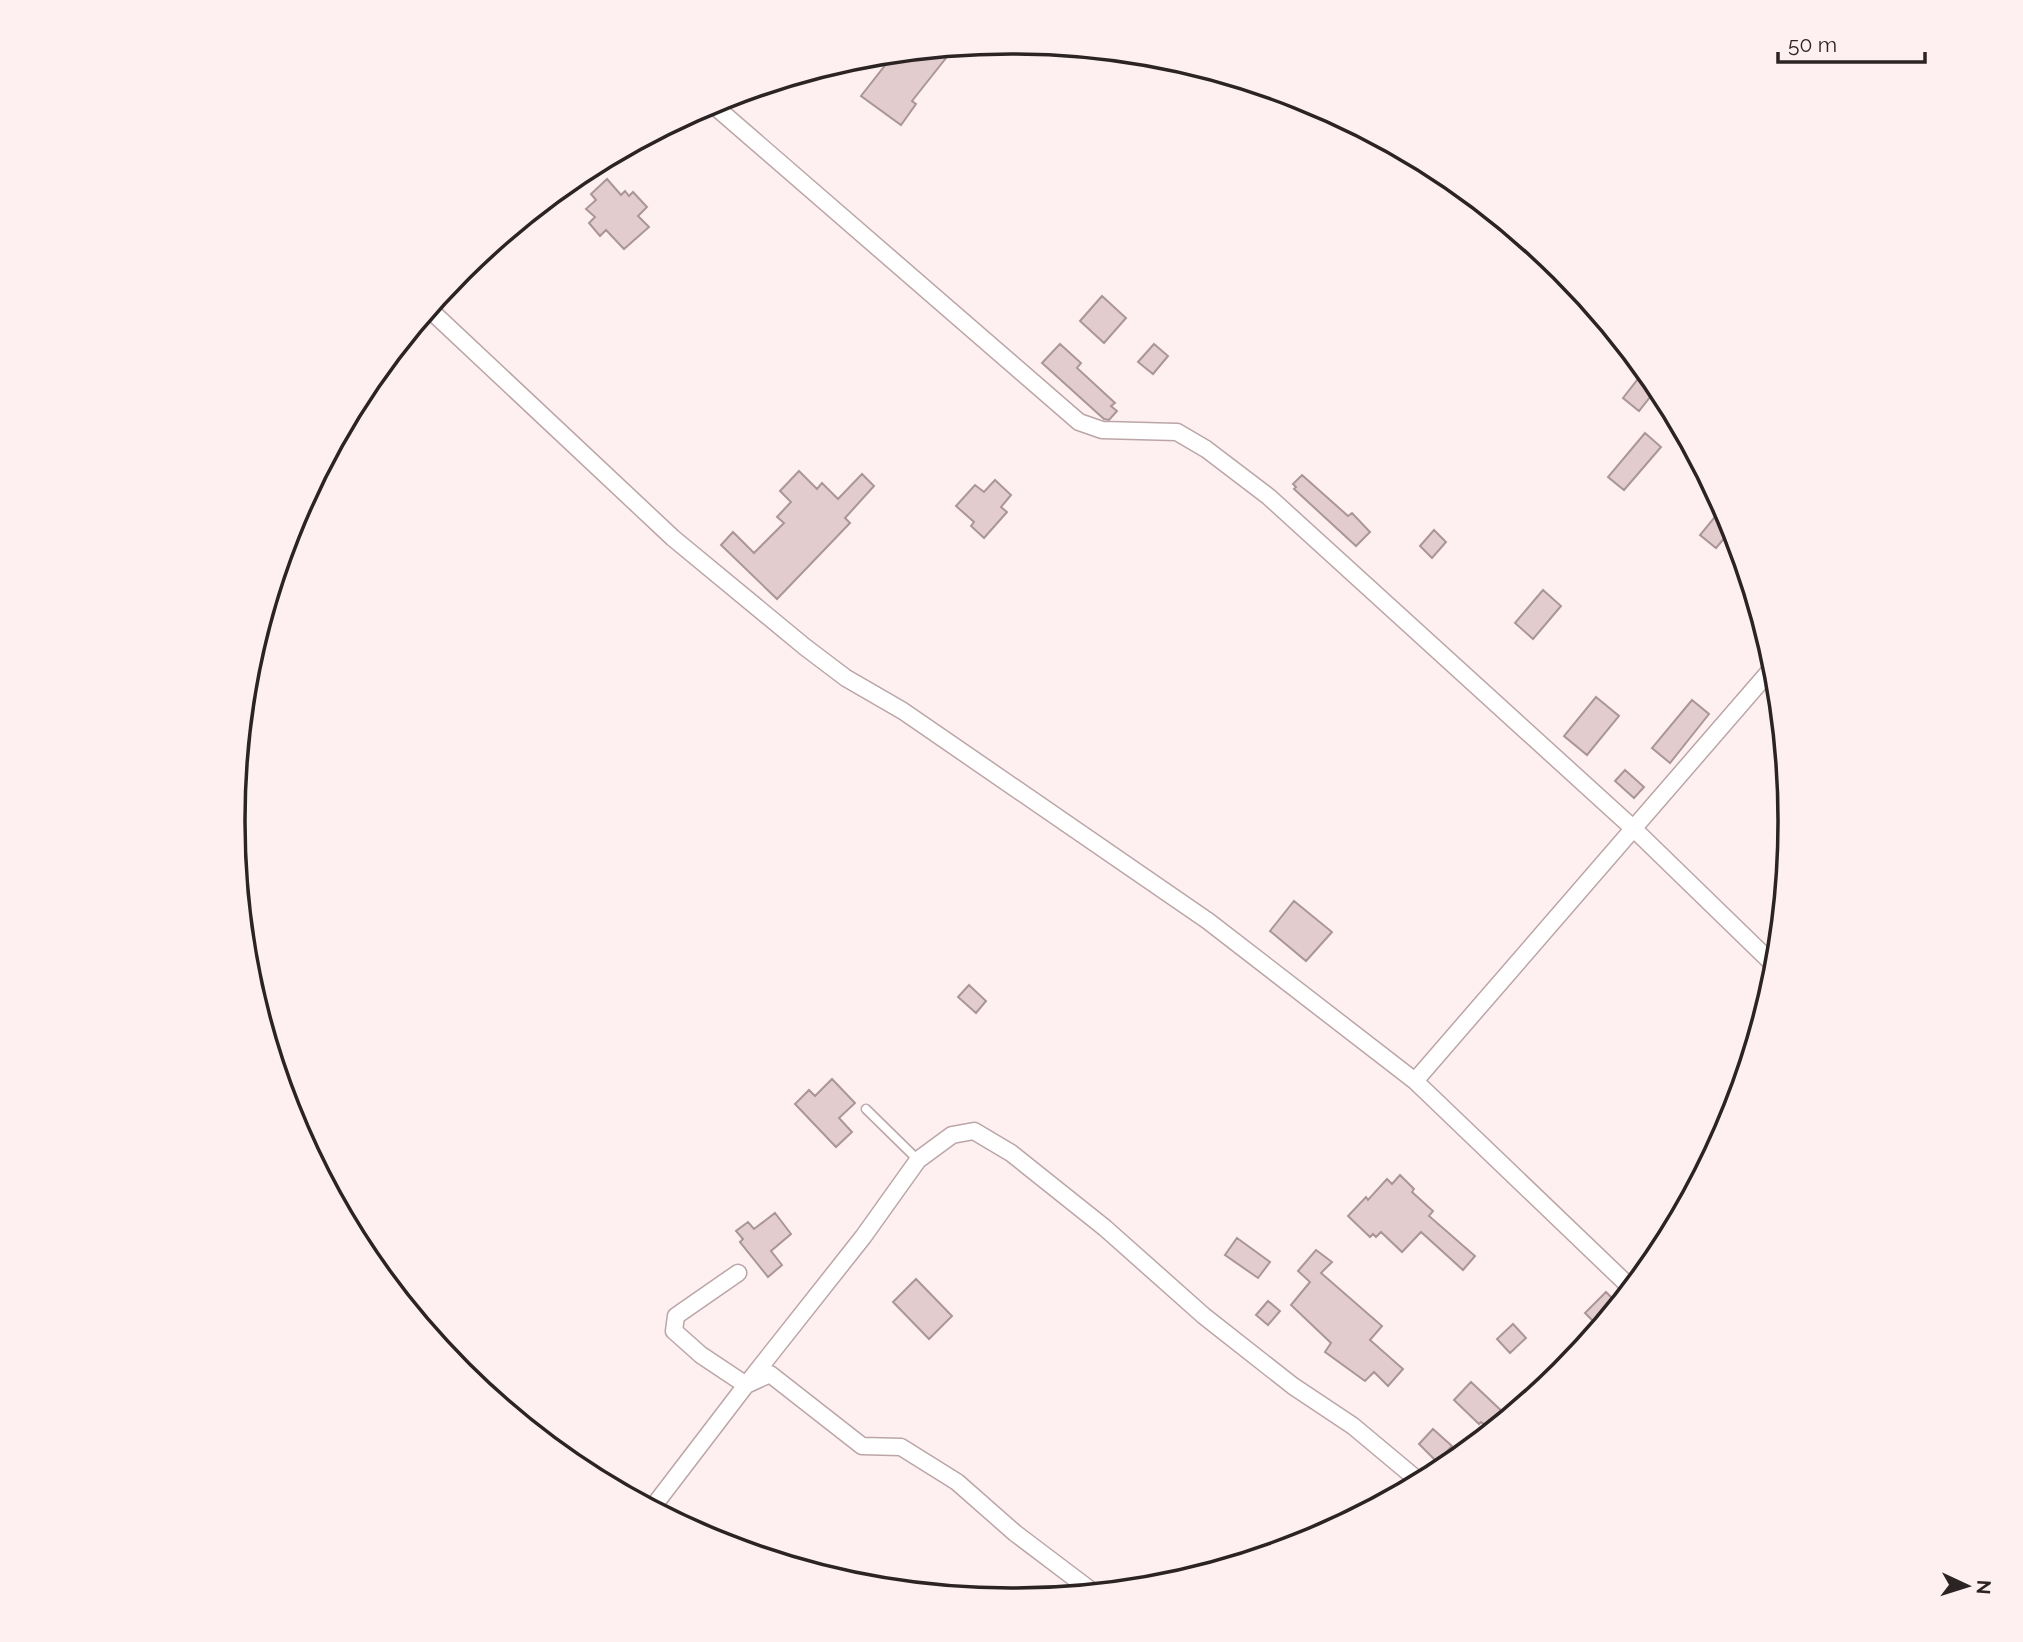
<svg xmlns="http://www.w3.org/2000/svg" width="2023" height="1642" viewBox="0 0 2023 1642" font-family="Raleway,sans-serif">
	<rect width="100%" height="100%" fill="#fef0f1"/>
	<path fill="#e3ccce" stroke="#aa9597" stroke-width="2" d="M954,48L912,101L916,104L901,125L861,96L894,54Z
		M607,179L621,195L625,191L629,196L633,192L647,207L638,216L649,227L624,249L606,230L600,236L589,223L595,217L586,209L596,200L591,194Z
		M1102,296L1126,318L1104,343L1080,321Z
		M1060,344L1081,363L1077,368L1115,403L1111,406L1117,411L1109,420L1104,419L1042,363Z
		M1154,344L1168,356L1153,374L1138,362Z
		M1645,370L1658,387L1639,411L1623,398Z
		M1645,433L1661,447L1624,490L1608,477Z
		M799,471L817,489L822,483L838,499L862,474L874,486L845,518L850,523L777,599L721,545L733,532L754,553L784,523L777,517L791,502L780,491Z
		M1302,475L1348,516L1352,513L1370,532L1356,546L1294,489L1296,487L1293,484Z
		M995,480L1011,495L1001,507L1007,512L984,538L971,526L974,522L956,506L975,485L984,492Z
		M1723,507L1733,528L1716,548L1700,535Z
		M1434,530L1446,542L1432,558L1420,546Z
		M1543,590L1561,606L1533,639L1515,623Z
		M1596,697L1619,716L1587,755L1564,736Z
		M1692,700L1709,714L1670,763L1652,748Z
		M1625,770L1644,787L1634,798L1615,781Z
		M1294,901L1332,932L1306,961L1270,931Z
		M969,985L986,1001L976,1013L958,997Z
		M832,1079L855,1103L839,1118L852,1132L836,1147L795,1104L809,1090L815,1096Z
		M1400,1175L1414,1189L1412,1192L1433,1211L1429,1216L1475,1256L1463,1270L1421,1232L1402,1252L1381,1232L1376,1237L1373,1234L1370,1237L1348,1216L1366,1197L1368,1200L1387,1179L1392,1184Z
		M775,1213L791,1234L771,1251L782,1265L768,1277L740,1242L743,1239L736,1231L748,1222L754,1229Z
		M1237,1238L1270,1262L1258,1278L1225,1255Z
		M1316,1250L1332,1262L1321,1273L1382,1326L1370,1340L1403,1369L1388,1386L1374,1372L1365,1381L1325,1352L1331,1343L1291,1305L1310,1282L1298,1271Z
		M916,1279L952,1316L929,1339L893,1302Z
		M1606,1292L1618,1304L1599,1327L1585,1313Z
		M1268,1301L1280,1311L1268,1325L1256,1315Z
		M1513,1324L1526,1338L1510,1353L1497,1339Z
		M1471,1382L1508,1417L1491,1430L1481,1422L1479,1424L1454,1400Z
		M1433,1429L1452,1446L1437,1462L1419,1444Z"/>
	<g fill="none" stroke-linecap="round" stroke-linejoin="round">
		<g stroke="#bba5a7" stroke-width="11">
			<path id="service" d="M866,1109L918,1160"/>
		</g>
		<g stroke="#bba5a7" stroke-width="19">
			<path id="minor" d="M711,103L1079,422L1102,430L1177,432L1206,449L1269,497L1635,830L1776,967
				M429,309L673,538L805,647L846,678L903,711L1208,921L1415,1081L1631,1288
				M1415,1081L1774,666
				M738,1273L676,1316L674,1331L701,1355L746,1385L770,1374L862,1446L901,1447L957,1482L1015,1533L1093,1592
				M652,1508L746,1385L863,1237L918,1160L952,1135L974,1131L1011,1153L1105,1228L1204,1316L1293,1386L1353,1426L1420,1482"/>
		</g>
		<use href="#service" stroke="#fff" stroke-width="8"/>
		<use href="#minor" stroke="#fff" stroke-width="16"/>
	</g>
	<path d="M0 0H2023V1642H0ZM1011 54H1012A766 766 0 0 1 1778 820V822A766 766 0 0 1 1012 1588H1011A766 766 0 0 1 245 822V820A766 766 0 0 1 1011 54Z" fill="#fef0f1" fill-rule="evenodd"/>
	<path fill="none" stroke="#2b2324" stroke-width="3.5" d="M1011 54H1012A766 766 0 0 1 1778 820V822A766 766 0 0 1 1012 1588H1011A766 766 0 0 1 245 822V820A766 766 0 0 1 1011 54Z"/>
	<g transform="translate(1967 1586) rotate(94)" stroke="#fef0f1" stroke-width="5" paint-order="stroke">
	<path d="M0-5L12 26L0 18L-12 26Z" fill="#2b2324"/>
	<text y="-10" font-size="19" font-weight="bold" text-anchor="middle" fill="#2b2324">N</text>
	</g>
	<path d="M1778 52v10h147v-10" fill="none" stroke="#2b2324" stroke-width="3.5"/>
	<text x="1788" y="52" font-size="21" fill="#2b2324" stroke="#fef0f1" stroke-width="5" paint-order="stroke">50 m</text>
</svg>
